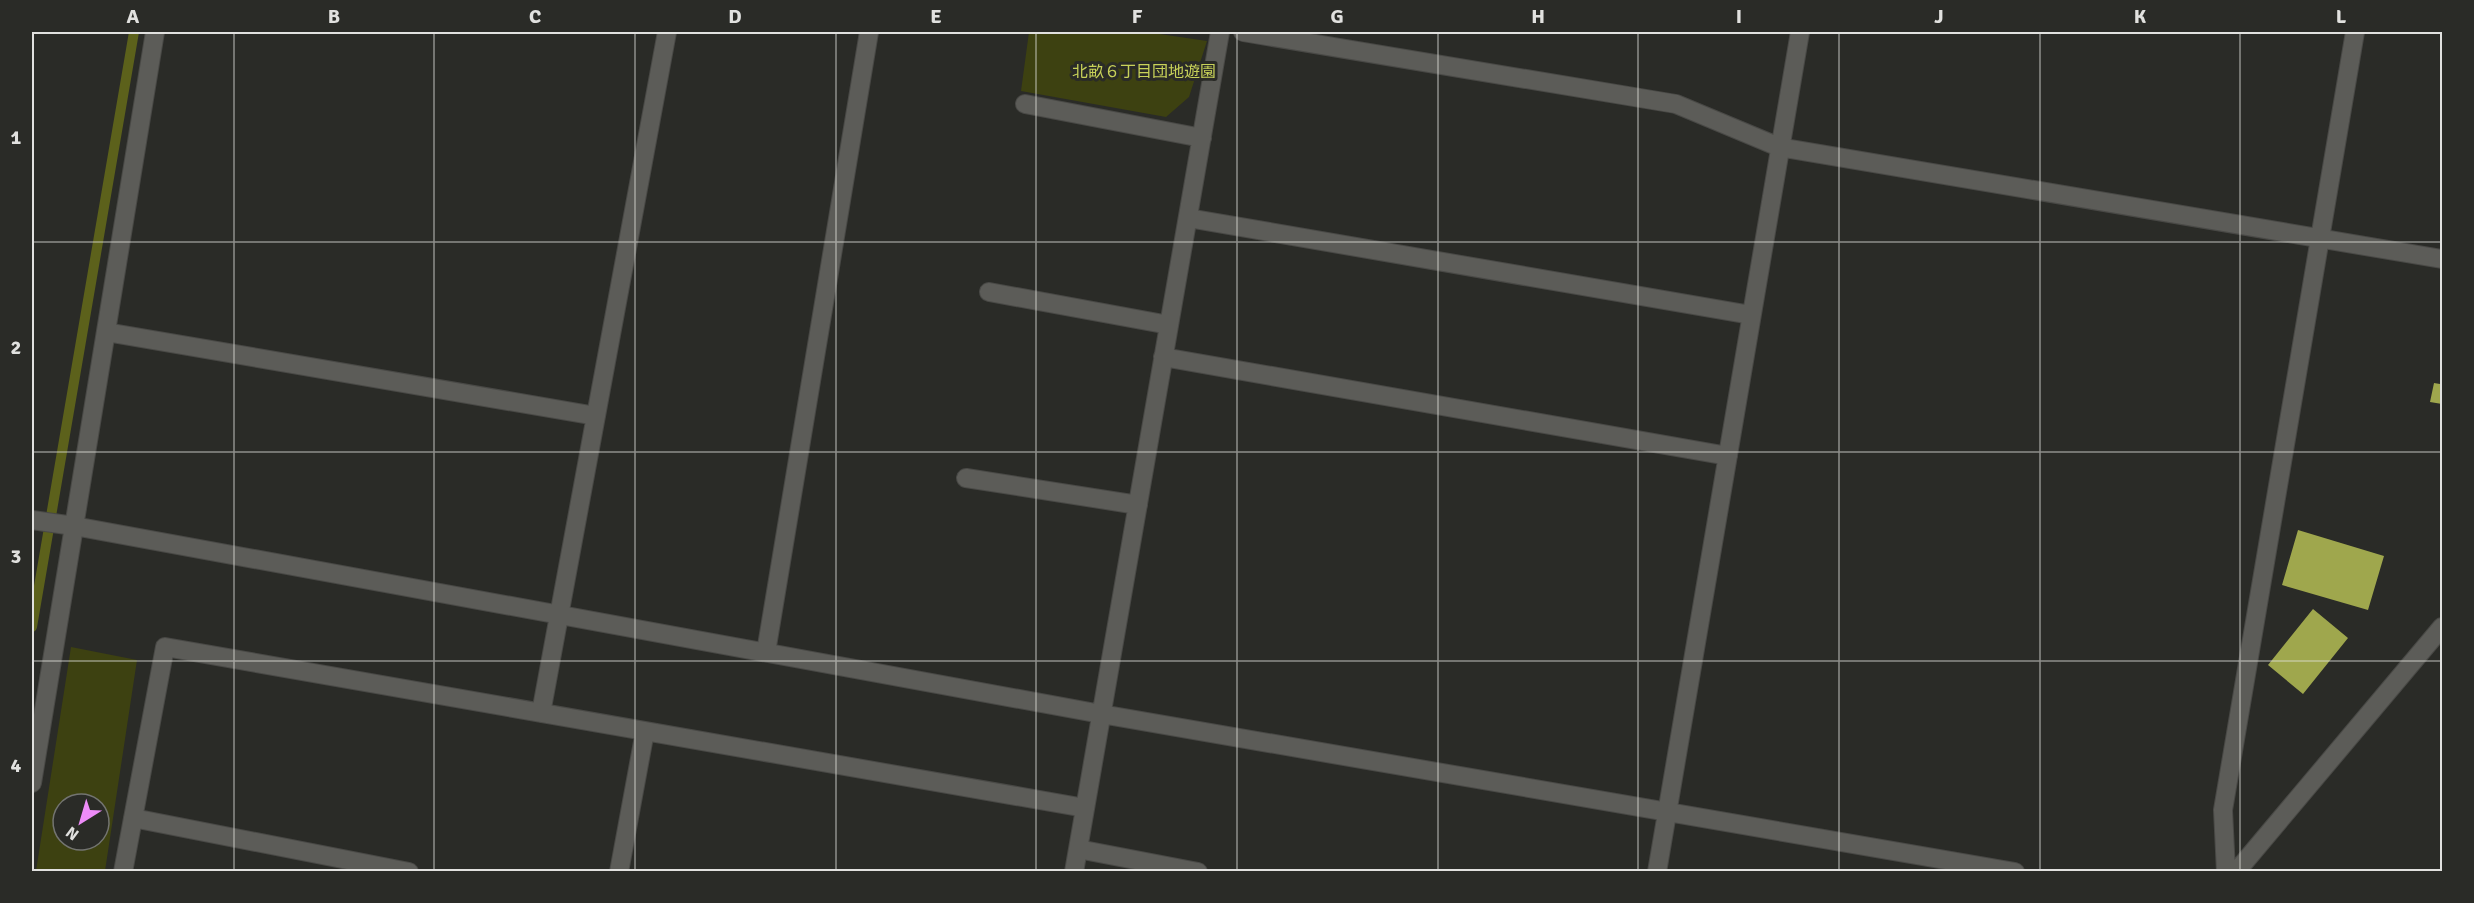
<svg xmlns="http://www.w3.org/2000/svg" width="2474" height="903" viewBox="0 0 2474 903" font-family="Signika,'Noto Sans JP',sans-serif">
	<rect width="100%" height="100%" fill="#2a2b27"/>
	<path fill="#3d4111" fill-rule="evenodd" d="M1029,32H1146L1207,41L1189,97L1166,117L1021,91Z
		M71,647L137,660L105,871H36ZM63,804H99V840H63Z"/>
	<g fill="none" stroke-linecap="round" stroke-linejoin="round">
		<path stroke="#5c611b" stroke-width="10" d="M32,627L134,32"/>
	</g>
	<path fill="#9fa74d" d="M2441,376H2442V404L2430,402L2434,383L2440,384Z
		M2298,530L2384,556L2368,610L2282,585Z
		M2313,609L2348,638L2303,694L2268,665Z"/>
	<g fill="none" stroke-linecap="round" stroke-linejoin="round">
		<g stroke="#494946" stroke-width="20">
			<path id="minor" d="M1243,32L1676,104L1779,147L2442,259
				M1025,104L1202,138
				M1188,218L1751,315
				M989,292L1169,325
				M106,332L596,416
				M1163,357L1728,456
				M966,478L1138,505
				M32,520L74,526L1101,714L2015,872
				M766,652L869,32
				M541,713L667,32
				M32,783L155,32
				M133,818L409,872
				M1078,849L1198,872
				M123,872L165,647L1085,808
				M619,872L645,731
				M1074,872L1220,32
				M1657,872L1800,32
				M2226,872L2223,810L2355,32
				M2236,872L2442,627"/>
		</g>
		<use href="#minor" stroke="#5c5c58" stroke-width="18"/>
	</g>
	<path fill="none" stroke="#e1e1df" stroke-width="1.5" stroke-opacity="0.55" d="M234,32V872M434,32V872M635,32V872M836,32V872M1036,32V872M1237,32V872M1438,32V872M1638,32V872M1839,32V872M2040,32V872M2240,32V872M32,242H2442M32,452H2442M32,661H2442"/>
	<g text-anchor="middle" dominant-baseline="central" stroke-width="6" stroke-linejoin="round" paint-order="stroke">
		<g font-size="16" fill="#c8d259" stroke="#2a2b27">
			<text x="1144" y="72">北畝６丁目団地遊園</text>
		</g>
	</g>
	<rect width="2474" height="903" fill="none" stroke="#2a2b27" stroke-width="66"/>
	<g transform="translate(81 822) rotate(217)"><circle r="28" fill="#2a2b27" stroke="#737471" stroke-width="1.5"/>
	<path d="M0-4.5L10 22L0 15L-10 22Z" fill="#ee8cf8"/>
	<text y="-9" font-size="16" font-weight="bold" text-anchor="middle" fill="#e1e1df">N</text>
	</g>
	<rect x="33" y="33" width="2408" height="837" fill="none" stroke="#e1e1df" stroke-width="2"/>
	<g font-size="20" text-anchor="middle" font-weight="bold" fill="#e1e1df">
		<text x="133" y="23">A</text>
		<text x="334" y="23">B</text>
		<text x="535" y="23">C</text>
		<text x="735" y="23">D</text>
		<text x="936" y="23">E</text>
		<text x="1137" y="23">F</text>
		<text x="1337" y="23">G</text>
		<text x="1538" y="23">H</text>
		<text x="1739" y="23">I</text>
		<text x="1939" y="23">J</text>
		<text x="2140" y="23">K</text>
		<text x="2341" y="23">L</text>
		<text x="16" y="144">1</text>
		<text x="16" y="354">2</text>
		<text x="16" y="563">3</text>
		<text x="16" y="772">4</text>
	</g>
</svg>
